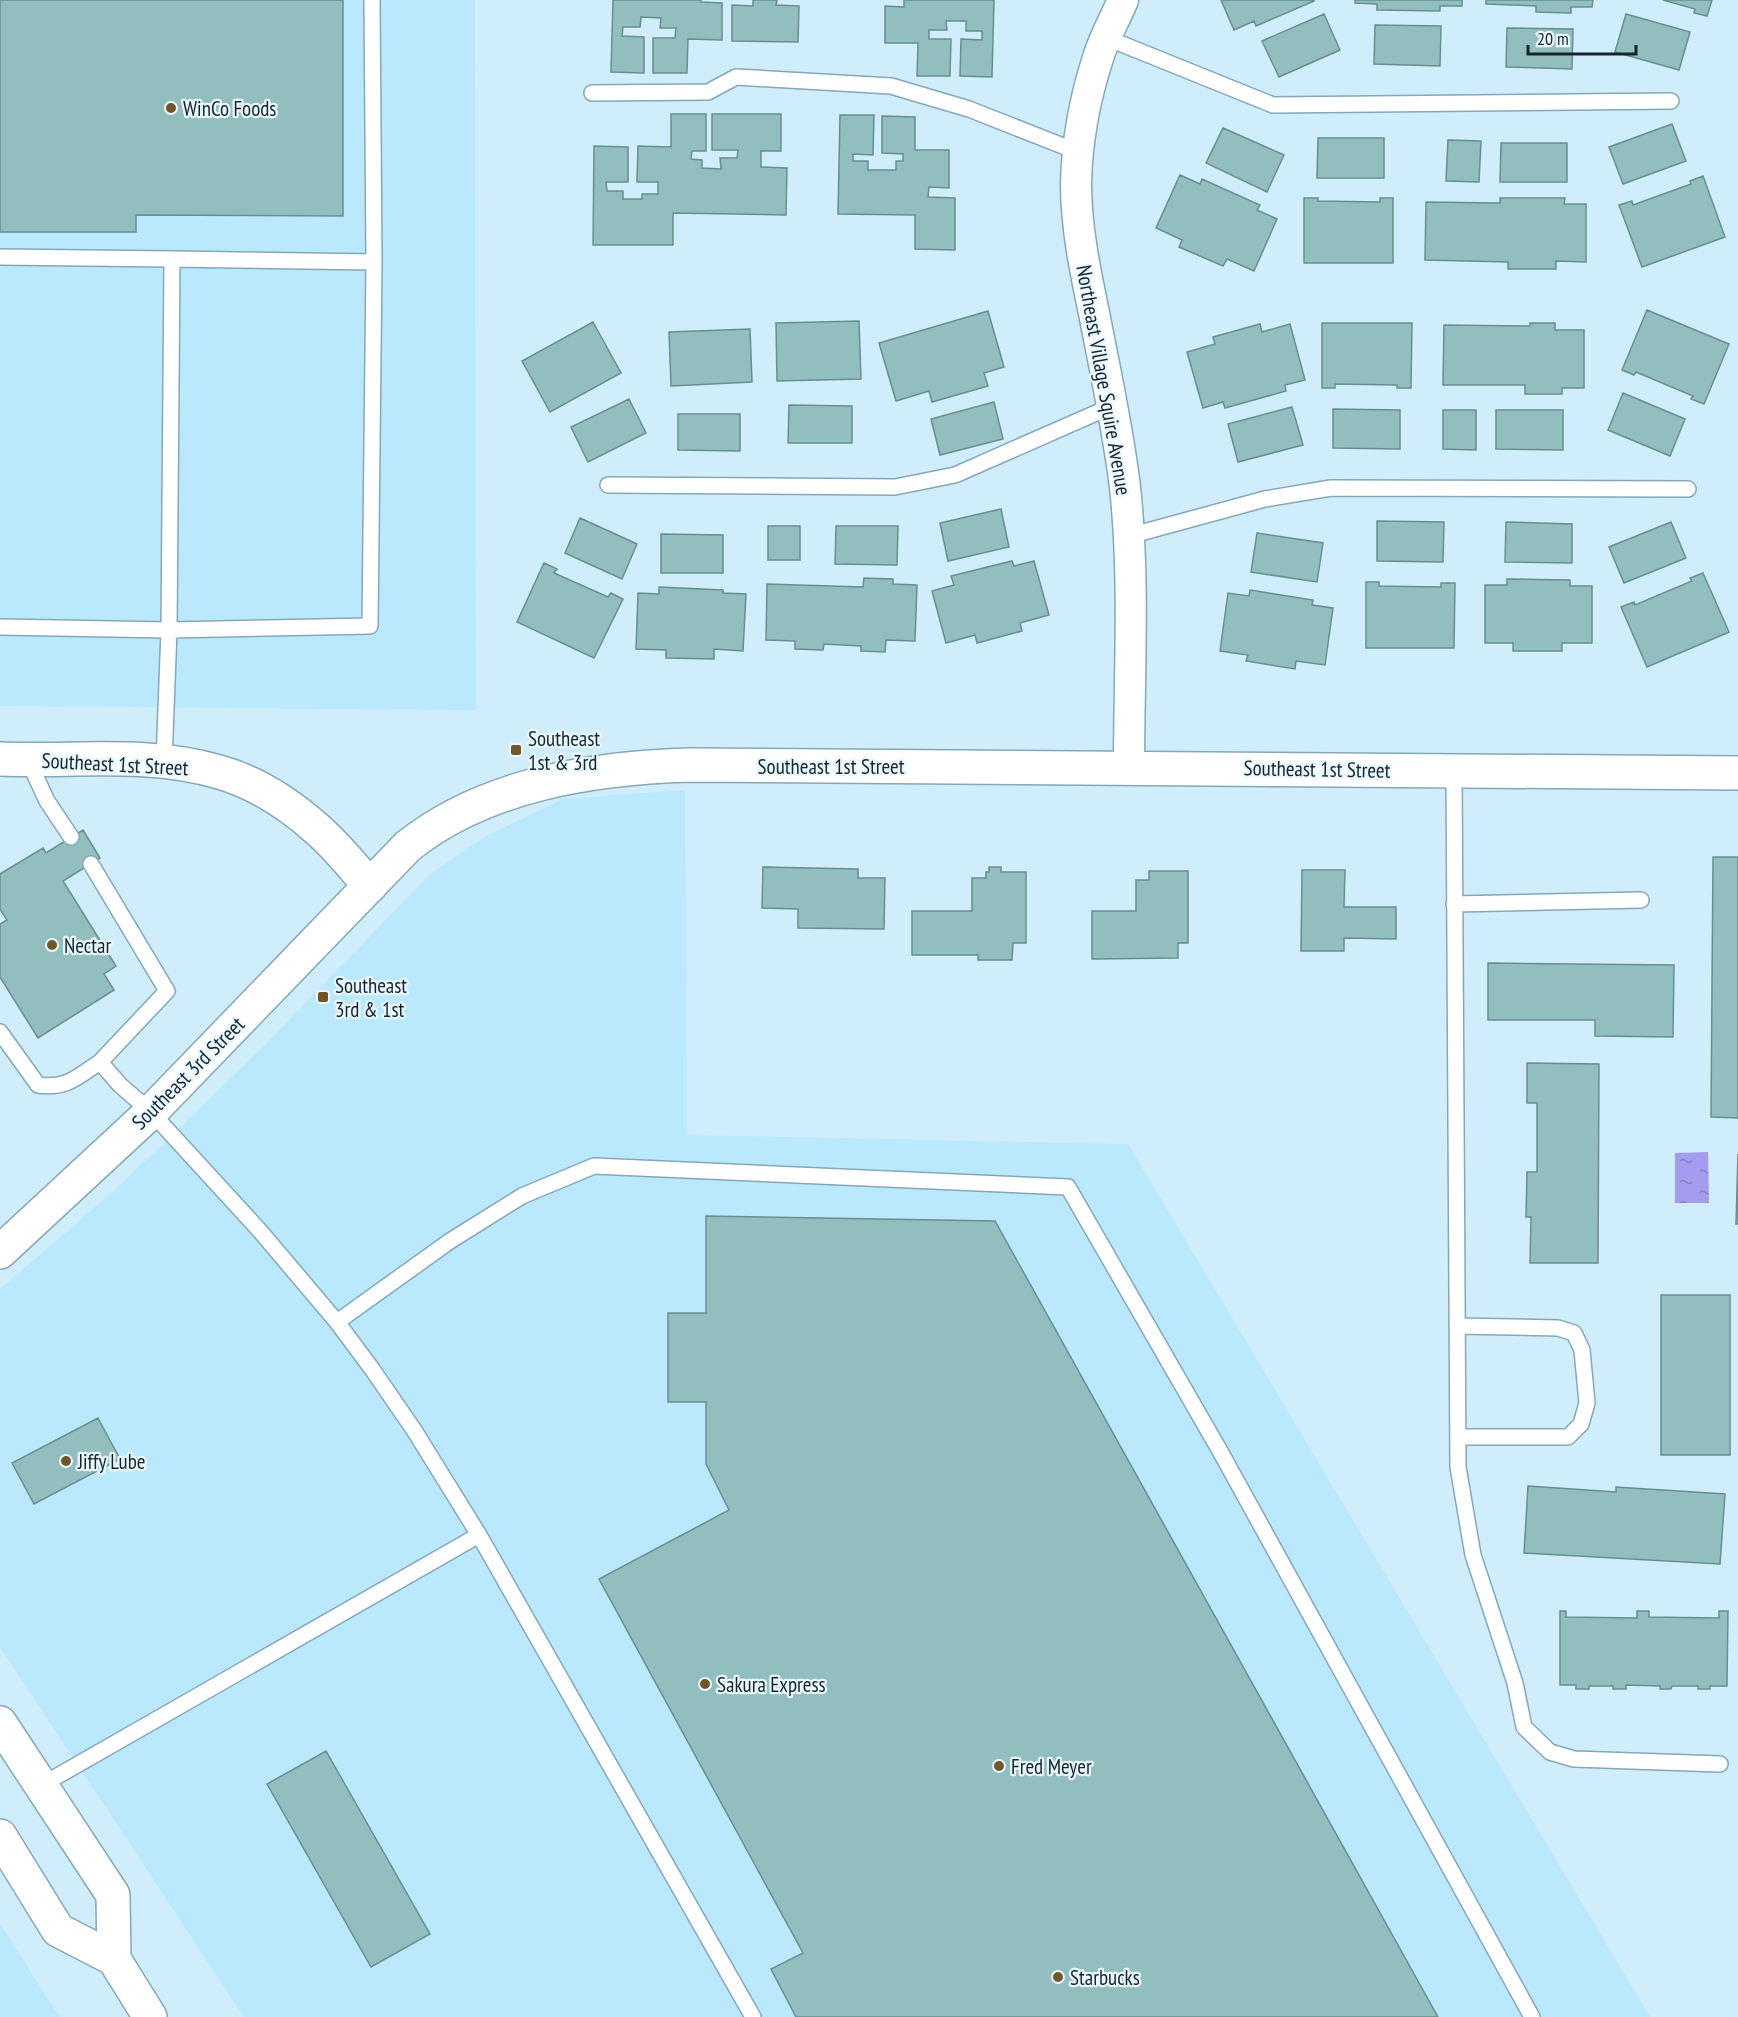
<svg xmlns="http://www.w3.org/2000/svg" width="1738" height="2017" viewBox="0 0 1738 2017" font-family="'PT Sans Narrow',sans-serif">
	<defs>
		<pattern id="water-ripples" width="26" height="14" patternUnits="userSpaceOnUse" patternTransform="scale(1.5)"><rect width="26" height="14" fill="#a49def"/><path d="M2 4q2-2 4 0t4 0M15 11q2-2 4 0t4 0" fill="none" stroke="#8580c2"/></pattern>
	</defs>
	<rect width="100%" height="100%" fill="#cfedfb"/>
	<path fill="#bae9fe" d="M0,0H475L476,710L0,706Z
		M685,790L687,1135L1128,1144L1650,2017H244L0,1647V1289L115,1190L264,1046L430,874L488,835L563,799Z
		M0,1923L59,2017H0Z"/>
	<path fill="url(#water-ripples)" d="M1708,1152L1709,1203H1675V1153Z"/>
	<path fill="#93bebf" stroke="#669090" stroke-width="1.5" d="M0,0H343V216L136,215V232H0Z
		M613,0H701V2L722,3V40L688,39L687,73H653V38H675L676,28H660L661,18L641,17L640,27H623L622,36L644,37V73L611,72Z
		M753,0H777L776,5L799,6L798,42L732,41V5L753,6Z
		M904,0H994L992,77L960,76L961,39L982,40V31H966V21H946L947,30H929V39H951L950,76H917L918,43H885V6L904,7Z
		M1221,0H1314V1L1256,26L1254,21L1234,30Z
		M1355,0H1462V6H1440V11L1377,10V4L1355,3Z
		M1486,0H1593L1592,7H1571V13L1536,12V6L1486,4Z
		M1663,0H1712L1707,16L1694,13L1695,9Z
		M1324,14L1340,50L1279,77L1262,41Z
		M1626,14L1690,32L1679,70L1615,52Z
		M1375,25L1441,26L1440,66L1374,64Z
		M1507,28L1573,29L1572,69L1506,67Z
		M671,114H706V151H692L691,159L702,160V168L721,169L720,158H737L738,150H712V114H781V151H761V167L787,168L786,215L673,213V245H593L594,146L628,147V182H606L607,191H623V199H642V194H658V182H637L638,146L671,147Z
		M840,115H874L873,155L853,154V161H868V170H896V161H903V154L882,153V116L915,117V150H949V188L929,187L928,197L955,198V250L915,249V215L838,214Z
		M1672,124L1686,161L1623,184L1609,147Z
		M1223,128L1284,155L1267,192L1206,163Z
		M1318,138H1384V178H1317Z
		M1448,140L1481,141L1479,182L1446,181Z
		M1501,143H1567V182H1500Z
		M1180,175L1200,184L1202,179L1260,205L1257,210L1277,219L1254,271L1227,259L1223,266L1179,247L1182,240L1156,228Z
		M1703,176L1725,237L1642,267L1619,205L1632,201L1633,205L1691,184L1690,181Z
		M1304,198H1318V201L1380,202V198H1393V263H1304Z
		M1500,198H1565L1564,204H1586V262L1556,261V269H1508V262L1425,260L1426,202L1500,203Z
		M1647,310L1729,344L1704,404L1691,399L1693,396L1636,372L1634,375L1622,370Z
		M988,311L1004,367L984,373L988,386L932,402L929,391L896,401L879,343Z
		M859,321L861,379L777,381L776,323Z
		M593,322L621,373L550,412L522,361Z
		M1322,323H1412L1411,388H1397V385L1335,384V388H1322Z
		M1530,323H1555V330H1584V388H1562V394H1525V385H1443L1444,325L1530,326Z
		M1260,324L1262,332L1290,324L1305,380L1285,385L1286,391L1225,408L1223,402L1203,408L1187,352L1215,344L1213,337Z
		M750,329L752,382L671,386L669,332Z
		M1623,393L1685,419L1670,456L1608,430Z
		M629,399L646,433L588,462L571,427Z
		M994,402L1003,439L940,455L931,419Z
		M789,405L852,406V443H788Z
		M1292,407L1303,445L1238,462L1228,424Z
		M1333,409L1400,410V449L1333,448Z
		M1443,410H1476V450L1443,449Z
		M1496,410H1563V450L1496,449Z
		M678,414H740V451L678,450Z
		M1001,509L1009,547L948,561L940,523Z
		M580,518L637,544L622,579L565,553Z
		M1377,521L1444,522L1443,562L1377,561Z
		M1506,522L1572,524V563L1505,562Z
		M1671,522L1686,558L1624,583L1609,547Z
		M768,526H800V560H768Z
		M836,526H898L897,565L835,564Z
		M1257,533L1323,543L1317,582L1251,572Z
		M661,534L723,535V573H661Z
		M1012,561L1014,566L1034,561L1049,615L1020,623L1022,631L977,643L975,635L946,643L932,591L954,585L951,576Z
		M544,563L557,569L554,573L608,597L611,593L623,599L594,658L517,622Z
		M1703,573L1729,632L1647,667L1621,607L1634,602L1635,605L1692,581L1690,578Z
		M864,578L893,579V584L917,585L915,641L886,640L885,652L861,651V646L824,644L823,650L795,649V641L766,640L767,584L863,587Z
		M1507,579L1570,580V586H1592V643H1562V651H1513V643H1485V585H1507Z
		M1366,582H1379V586L1441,587V583H1455L1454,648H1366Z
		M659,587L723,590V593L746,594L743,651L714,649V659L666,658V650L636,649L638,593L659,594Z
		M1250,590L1313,600L1312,605L1333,608L1325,665L1296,661L1295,669L1246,661L1248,655L1220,651L1228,593L1249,596Z
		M83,830L100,858L63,881L116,966L104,974L114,990L38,1038L0,977V924L7,920L0,909V874L43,848L46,853Z
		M1713,857H1738V1118L1711,1117Z
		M763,867L858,869V878H885L884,929L798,928V909L762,908Z
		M989,867H1001V872H1026V943H1013L1012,960H978V955H912V911H972V878H986V872H989Z
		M1302,870H1345L1344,907H1396V939L1344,938V951H1301Z
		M1149,871H1188V943H1178V958L1092,959V911H1136V880H1149Z
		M1488,963L1674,965L1673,1037L1595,1036V1020H1488Z
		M1527,1063L1599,1064L1598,1263H1530L1531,1217H1526L1527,1172H1537V1103H1527Z
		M1738,1154V1224H1736Z
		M706,1216L995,1221L1438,2017H796L771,1969L803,1953L599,1579L729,1510L706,1464V1402H668V1313H706Z
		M1661,1295H1730V1455H1661Z
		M98,1418L120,1459L34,1504L12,1463Z
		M1528,1486L1616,1492V1487L1725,1494L1720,1564L1524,1553Z
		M1560,1611H1566V1617L1637,1618V1611H1649V1617L1719,1618V1611H1728L1727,1686H1710V1689H1698V1686H1672L1671,1689H1660V1686L1626,1685V1689H1613V1686H1589V1689H1576V1685H1560Z
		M326,1751L430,1934L371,1967L267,1784Z"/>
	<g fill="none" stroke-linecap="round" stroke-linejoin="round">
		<g stroke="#84a8b8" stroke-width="18">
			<path id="lane" d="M372,0L374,262
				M1107,38L1273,105L1671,101
				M592,93L708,92L736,77L891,86L969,109L1078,152
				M0,257L172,259L169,630L164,762
				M608,485L895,487L955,475L1112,406
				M1129,536L1265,499L1331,488L1688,489
				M0,627L169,630L370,626L374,262L172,259
				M28,760L47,801L71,837
				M1454,771L1458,1467L1473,1555L1515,1683L1524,1727L1550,1752L1574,1759L1720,1764
				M91,864L167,991L100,1062
				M1454,904L1641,900
				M0,1032L38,1085C67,1089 77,1077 100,1062L120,1085L151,1112L260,1231L337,1322L372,1369L414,1430L479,1535L40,1786
				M337,1322L450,1241L522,1196L594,1166L1068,1187L1220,1451L1532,2017
				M1457,1326L1558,1328L1574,1333L1582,1350L1587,1403L1581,1424L1568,1437H1458
				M479,1535L753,2017"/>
		</g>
		<g stroke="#84a8b8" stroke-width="33">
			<path id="street" d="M1123,0C1115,19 1104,38 1098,58C1085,98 1077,141 1076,183C1076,227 1085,270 1094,313C1105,370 1118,429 1125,487C1135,580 1129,674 1129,768"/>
		</g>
		<g stroke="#84a8b8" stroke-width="36">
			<path id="secondary" d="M0,759C72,762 149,751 219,772C255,782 290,805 317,829C337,846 353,867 370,886
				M0,1252L151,1112L408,846C486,784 593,768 690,765L1738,773"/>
		</g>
		<g stroke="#84a8b8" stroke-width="36">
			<path id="highway" d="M0,1723L113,1895L114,1959L150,2017
				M0,1836L58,1930L114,1959"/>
		</g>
		<use href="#lane" stroke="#fff" stroke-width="15"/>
		<use href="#street" stroke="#fff" stroke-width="30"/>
		<use href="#secondary" stroke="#fff" stroke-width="33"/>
		<use href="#highway" stroke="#fff" stroke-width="33"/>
	</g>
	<g fill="#715628" stroke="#e9f8ff" stroke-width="2">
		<circle cx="171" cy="108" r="6"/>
		<rect x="510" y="744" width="12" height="12" rx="3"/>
		<circle cx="52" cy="945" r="6"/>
		<rect x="317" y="991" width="12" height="12" rx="3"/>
		<circle cx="66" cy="1461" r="6"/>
		<circle cx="705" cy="1684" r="6"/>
		<circle cx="999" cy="1766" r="6"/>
		<circle cx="1058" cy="1977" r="6"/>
	</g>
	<g text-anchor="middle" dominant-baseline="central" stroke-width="4.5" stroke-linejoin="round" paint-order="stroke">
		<g font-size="21" fill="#17252b" stroke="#e9f8ff" text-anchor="start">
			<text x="183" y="108">WinCo Foods</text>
			<text x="528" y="738">Southeast<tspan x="528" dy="24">1st &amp; 3rd</tspan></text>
			<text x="64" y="945">Nectar</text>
			<text x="335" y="985">Southeast<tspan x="335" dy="24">3rd &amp; 1st</tspan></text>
			<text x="78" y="1461">Jiffy Lube</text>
			<text x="717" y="1684">Sakura Express</text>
			<text x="1011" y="1766">Fred Meyer</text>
			<text x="1070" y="1977">Starbucks</text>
		</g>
		<g font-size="21" fill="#17252b" stroke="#e9f8ff">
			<text transform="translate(1104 380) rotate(80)">Northeast Village Squire Avenue</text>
			<text transform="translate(115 764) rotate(3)">Southeast 1st Street</text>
			<text x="831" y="766">Southeast 1st Street</text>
			<text transform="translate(1317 769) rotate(1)">Southeast 1st Street</text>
			<text transform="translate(188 1073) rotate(-45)">Southeast 3rd Street</text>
		</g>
	</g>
	<path d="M1528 45v9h108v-9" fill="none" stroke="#17252b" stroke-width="3"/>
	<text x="1537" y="45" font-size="18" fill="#17252b" stroke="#e9f8ff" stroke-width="4.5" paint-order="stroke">20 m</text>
</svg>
